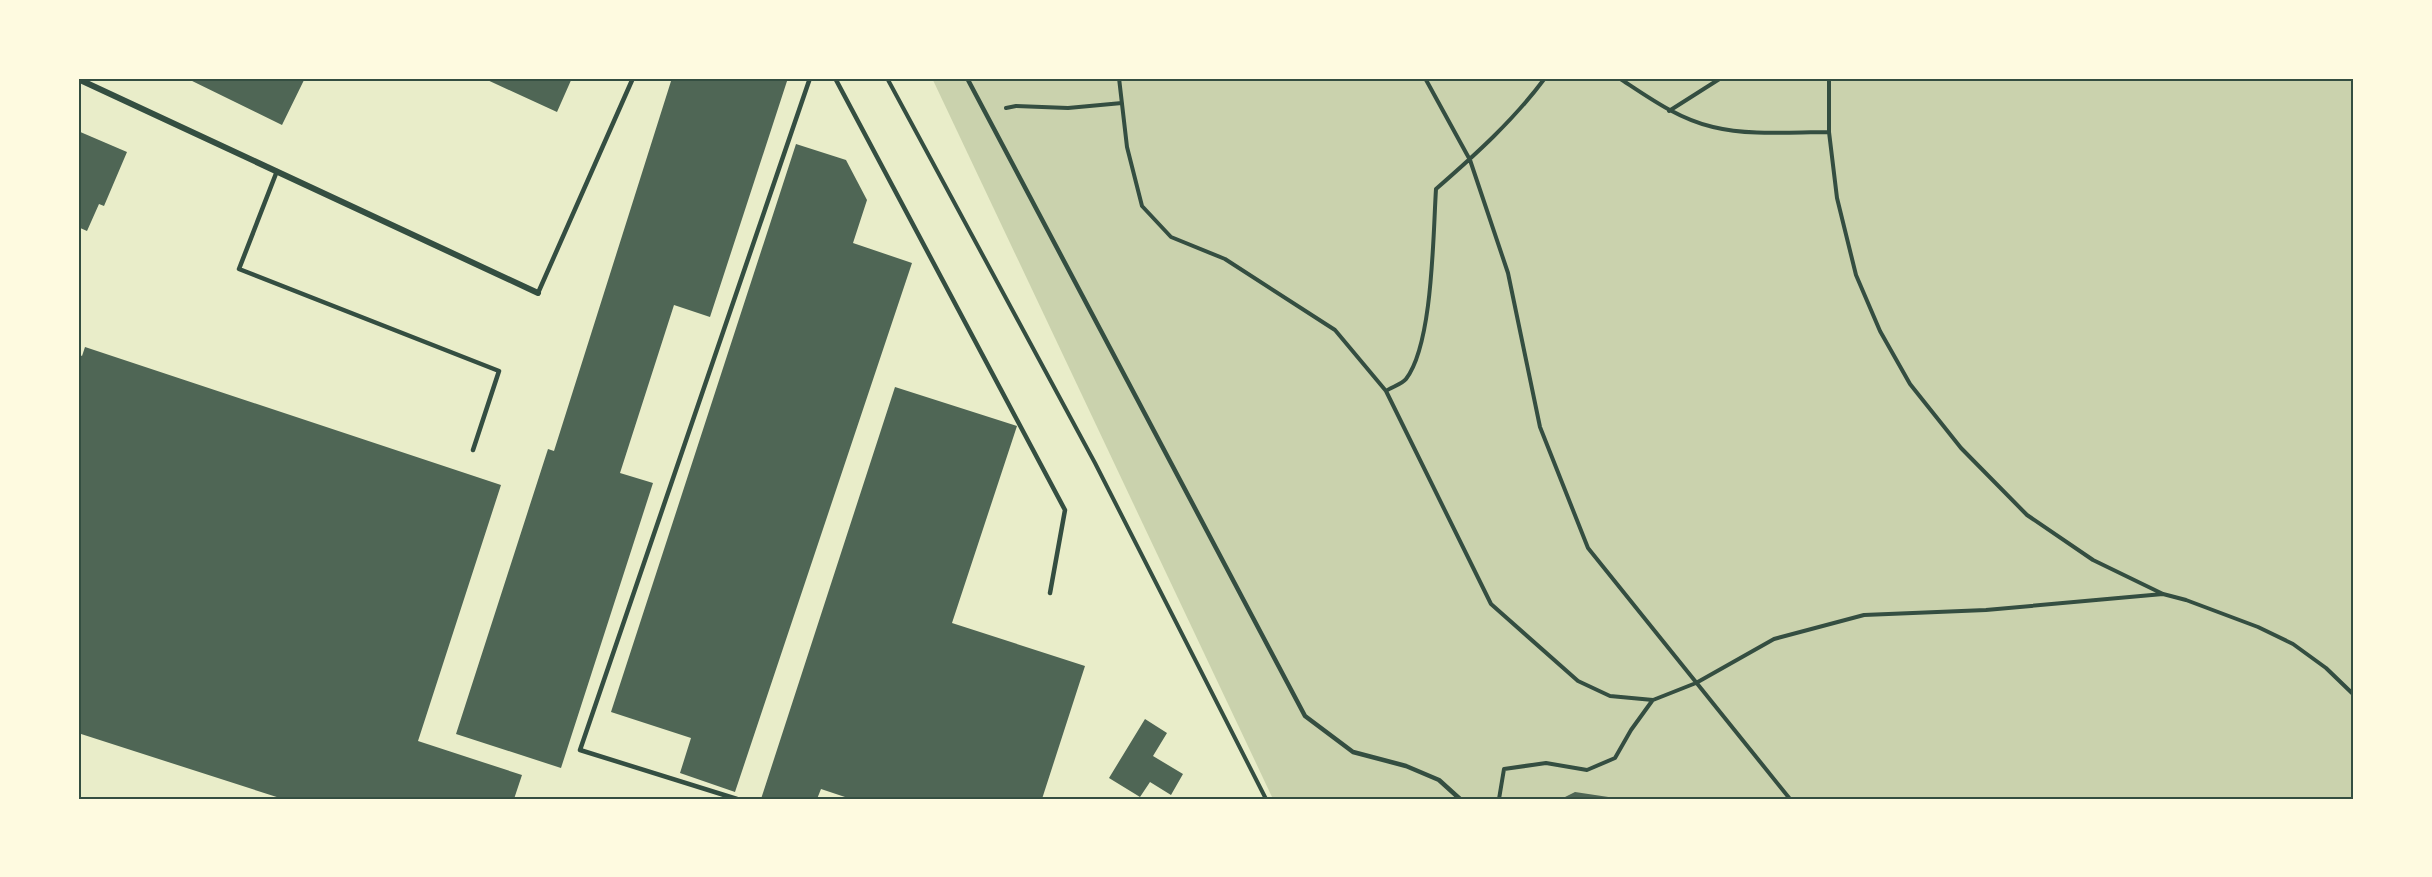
<svg xmlns="http://www.w3.org/2000/svg" width="2432" height="877" viewBox="0 0 2432 877" font-family="'Varela Round',sans-serif">
	<rect width="100%" height="100%" fill="#e9edc9"/>
	<path fill="#cad2ad" d="M932,78H2354V799H1273Z"/>
	<path fill="#4f6655" d="M186,78H305L282,125Z
		M483,78H572L557,112Z
		M672,78H788L710,317L674,305L620,473L653,483L561,768L456,734L548,449L554,451Z
		M78,131L127,152L104,206L99,204L87,231L78,227Z
		M796,144L846,160L867,200L853,243L912,263L735,792L680,773L691,738L611,712Z
		M85,347L501,485L418,741L522,775L514,799H283L78,733V354L82,356Z
		M895,387L1017,426L952,623L1085,666L1042,799H851L821,789L817,799H761Z
		M1145,719L1167,733L1153,756L1183,774L1171,795L1150,782L1140,797L1109,778Z
		M1575,792L1615,798V799H1561Z"/>
	<g fill="none" stroke-linecap="round" stroke-linejoin="round">
		<path stroke="#344e41" stroke-width="4" d="M887,78L1095,463L1266,799
			M1119,78L1127,147L1142,206L1171,237L1225,259L1335,330L1386,391
			M1425,78L1470,160L1508,273L1540,427L1588,548L1790,799
			M1545,78C1514,120 1475,155 1436,189C1433,235 1433,344 1406,379C1402,384 1392,387 1386,391L1491,604L1578,681L1610,696L1653,700L1696,683L1774,639L1864,615L1986,610L2163,594
			M1619,78C1648,97 1678,119 1713,127C1750,136 1791,132 1829,132
			M1829,78V132L1837,198L1856,275L1880,331L1910,384L1961,448L2027,515L2093,560L2163,594L2186,600L2258,627L2293,644L2326,668L2354,695
			M1006,108L1016,106L1068,108L1122,103
			M1669,111L1721,78
			M1499,799L1504,769L1546,763L1587,770L1615,758L1631,730L1652,701"/>
		<path stroke="#344e41" stroke-width="4.5" d="M835,78L1065,510L1050,593
			M967,78L1305,716L1353,752L1406,766L1439,780L1460,799
			M277,171L239,269L499,371L473,450
			M538,293L633,78
			M737,799L580,750L810,78"/>
		<path stroke="#344e41" stroke-width="6" d="M78,79L538,293"/>
	</g>
	<rect width="2432" height="877" fill="none" stroke="#fefae0" stroke-width="159"/>
	<rect x="80" y="80" width="2272" height="718" fill="none" stroke="#344e41" stroke-width="2"/>
</svg>
